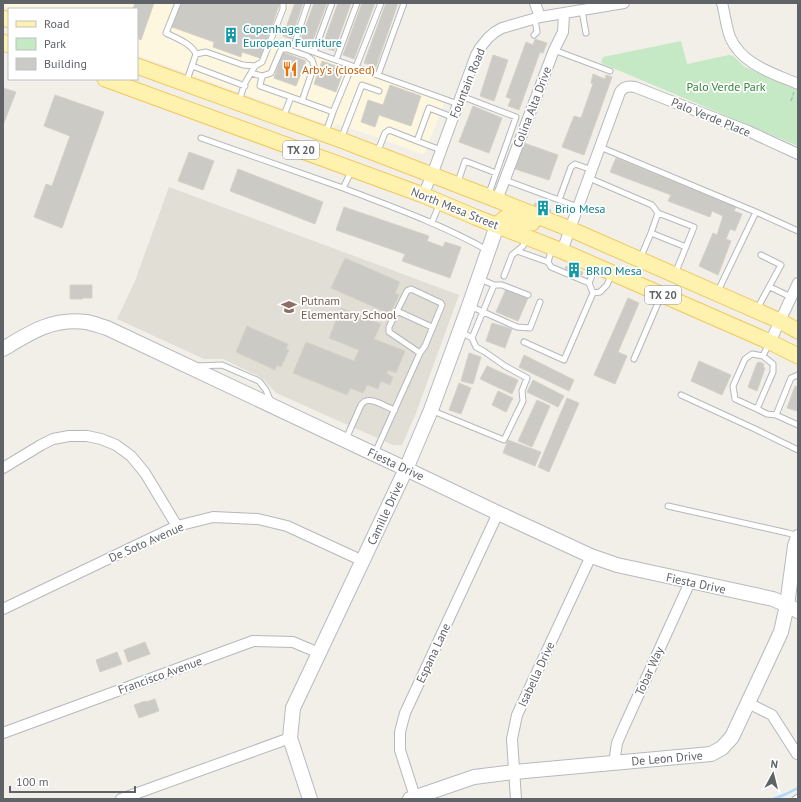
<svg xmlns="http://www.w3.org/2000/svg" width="801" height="802" viewBox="0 0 801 802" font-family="'PT Sans',sans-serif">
	<rect width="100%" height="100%" fill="#f1efe8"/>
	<path fill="#fef7e0" d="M3,3H290L275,41L445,102L424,155L376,137L336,124L334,127L137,55V9H10L3,6Z"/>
	<path fill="#e1ded6" d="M169,187L459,295L416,413L402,445H393L276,393L262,378L223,359H204L117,319L135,281Z"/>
	<path fill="#c5e8c5" d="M681,41L687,64L729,55L733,56L745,67L798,91V146L601,63L603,57Z"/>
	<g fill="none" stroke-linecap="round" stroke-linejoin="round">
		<path stroke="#aadaff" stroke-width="2.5" d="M774,799L786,794L798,788"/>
	</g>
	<path fill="#cccac5" stroke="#d6d1c6" d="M135,3H154L141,40L137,38V9H133Z
		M181,3H280L260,58L242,52L241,57L213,47L214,42L172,27Z
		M295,3H303L291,39L283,36Z
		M314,3H327L312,43L301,39Z
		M338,3H351L334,51L322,47Z
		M362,3H375L354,59L343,55Z
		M386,3H398L376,67L364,63Z
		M535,39L547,43L543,53L540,52L519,110L508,106L511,99L506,97L526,42L533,45Z
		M283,52L306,61L296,86L274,78Z
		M493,55L508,60L494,101L480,96Z
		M322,61L344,69L336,92L314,84Z
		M593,74L605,79L606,75L612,77L584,155L562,147L574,116L581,118L593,84L591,83Z
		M390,85L421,96L411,126L379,115L375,127L361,122L368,100L383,105Z
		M3,88L16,92L3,125Z
		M55,95L104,112L62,228L34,217L46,184L52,186L70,136L44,126Z
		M473,106L502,118L489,153L459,142Z
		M524,143L558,155L549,180L515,169Z
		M189,152L214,161L203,190L178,181Z
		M616,158L736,207L734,211L742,214L735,231L730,229L726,239L731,241L718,275L699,266L713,233L717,235L723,216L712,211L710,217L668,201L671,195L610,172Z
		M238,169L323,202L315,224L230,191Z
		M535,203L551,210L550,212L534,205Z
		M344,207L429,236L427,241L443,247L445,242L461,247L450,278L402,261L405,254L336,230Z
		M345,258L400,282L395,293L399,295L390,314L331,288Z
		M566,266L583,272L582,275L565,269Z
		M70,285H92V298H83L82,299H70Z
		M506,289L528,298L518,321L496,312Z
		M628,298L639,303L618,352L627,356L615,384L594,375Z
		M341,308L381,324L374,339L405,351L396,373L388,370L387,374L393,377L390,385L381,381L378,389L367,385L363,393L350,388L347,395L293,373L306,342L354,361L359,350L329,338Z
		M492,323L512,329L505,348L486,341Z
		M247,326L288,344L286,349L289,350L281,367L277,365L275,370L236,352Z
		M469,353L481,357L473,384L461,381Z
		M524,355L574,380L569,391L519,367Z
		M699,361L731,375L722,395L691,381Z
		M760,362L764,364L763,367L765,368L757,391L748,387L757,363Z
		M487,366L518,380L512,394L480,379Z
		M533,380L564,396L558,407L527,392Z
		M459,383L471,388L461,414L449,410Z
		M795,386L798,387V407L797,411L787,408Z
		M498,391L513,398L506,412L492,405Z
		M567,398L579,403L549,472L538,467Z
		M537,400L550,406L532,447L518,441Z
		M508,440L541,452L535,466L503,453Z
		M145,642L150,654L128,662L124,650Z
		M117,652L122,664L100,672L96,660Z
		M155,699L159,711L139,718L134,705L145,701L146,702Z"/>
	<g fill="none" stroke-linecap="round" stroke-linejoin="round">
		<g stroke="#b5b8bc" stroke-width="7">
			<path id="lane" d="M178,3L166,33C176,38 191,43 196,54L186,83
				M308,3L294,45L458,104
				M582,11L586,33
				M534,35L537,32L535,19
				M554,50L610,71
				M314,52L332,3
				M196,54L206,52L243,65L255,66L262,62L283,9V3
				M336,60L357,3
				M192,66L245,86
				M356,67L381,3
				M251,73L262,76L271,73L280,52L282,49H287L307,56L312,60L314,66L302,101
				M378,75L404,3
				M262,76L260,86L291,97
				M461,96L516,117L488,196
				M239,101L245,83L255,66
				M333,112L352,66
				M283,118L291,97L333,112L326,132
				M201,138L343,188L352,170
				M341,139L362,85L379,91
				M600,147L756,212L798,231
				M441,150L417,141L429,108L452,117
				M377,153L385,133L389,130L417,141
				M589,178L652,205L658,213L694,227L675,274
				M505,180L578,207
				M458,182L465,161L496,173
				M343,188C392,207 441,224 487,250
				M559,200L571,167L575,164L592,170
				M432,222L440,203
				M651,233L686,247
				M552,248L548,262L551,267L589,283
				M517,251L548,262
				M640,259L651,233L658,213
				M595,268L589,283L593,293L600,292L607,285L612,273
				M504,276L512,255L523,246L526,238
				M480,279L494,285H502L528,295
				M770,287L791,297
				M717,293L756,212
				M470,306L517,327L530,328L540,302
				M757,309L781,265L761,255
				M397,311L432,327
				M472,338L494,285
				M524,342L564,360L593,293
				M752,354L763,356L773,364V372L757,409L735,399L733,386L745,359Z
				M763,356L769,343
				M634,359L661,296
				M197,366L222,365L259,381L266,390L271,402
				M681,395L755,429L798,450
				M757,409L767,414L776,415L798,425
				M433,411L504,440L523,401L522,391L527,378L505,366L485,352L476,347L472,338L461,332
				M776,415L791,378L798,375
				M346,439L361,405C363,403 364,401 366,401C373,398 388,408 395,410
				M375,453L420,353L425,346L442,305L441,303L411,289L407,291L389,327V332L420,353
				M668,506L788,533L798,536
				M795,799L798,797"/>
		</g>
		<g stroke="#b5b8bc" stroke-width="12">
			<path id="street" d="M535,3L540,17
				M722,3C725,14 726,26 730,37C742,65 773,73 798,84
				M423,195L432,175L476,55L480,48L488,38L495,32L502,28L540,17L624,3
				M497,200L554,50L563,32L564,14
				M562,251L620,92C624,86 629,86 635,87L748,131L798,154
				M770,342L798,283
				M3,468L41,445L53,439L69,436H87L101,439L116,445L131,456L145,473L177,526
				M3,609L177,526L213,517L258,519L287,526L363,561
				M748,703L772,715L797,754
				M3,733L253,641L293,642L319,653
				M614,763L617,743L623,729L690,582
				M415,797L400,750V732L405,713L498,513
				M121,799L290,738
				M516,799L512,739L517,715L591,556"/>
		</g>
		<g stroke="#b6babf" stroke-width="16">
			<path id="secondary" d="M3,349C31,332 52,318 86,322C93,323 100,326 107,328L406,469L498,513L591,556L617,565L773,599L787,605L798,611
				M310,799L290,738L293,708L406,469L431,410L469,306L492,240L497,225
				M410,799L474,777L514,772L711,754L722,748L732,737L781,632L787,605L795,546L798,537"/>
		</g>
		<g stroke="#f2c960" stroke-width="17">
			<path id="primary" d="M3,18L9,20
				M3,42L9,45
				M137,66L341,140L497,200L570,229L780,321L798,331
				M105,79L423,195L475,217L562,251L770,342L798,356
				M497,225L505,218L514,217L532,223"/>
		</g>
		<path stroke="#9cc7a9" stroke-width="1.5" stroke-dasharray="4 2" stroke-linecap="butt" d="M791,101L794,92"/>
		<use href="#lane" stroke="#fff" stroke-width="5"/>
		<use href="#street" stroke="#fff" stroke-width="10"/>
		<use href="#secondary" stroke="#fff" stroke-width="14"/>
		<use href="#primary" stroke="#fff2af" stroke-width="15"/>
	</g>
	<defs>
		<g id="building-bare" transform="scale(1.2)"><path d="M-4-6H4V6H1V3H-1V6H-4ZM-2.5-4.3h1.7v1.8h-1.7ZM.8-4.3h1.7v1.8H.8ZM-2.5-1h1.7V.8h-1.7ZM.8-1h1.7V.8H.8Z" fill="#0f9aa8" stroke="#fff" stroke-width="2.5" paint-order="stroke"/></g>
		<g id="restaurant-bare" transform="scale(1.2)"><path d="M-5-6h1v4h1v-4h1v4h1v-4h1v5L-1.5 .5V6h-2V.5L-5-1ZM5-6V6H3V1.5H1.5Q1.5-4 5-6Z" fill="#e8710a" stroke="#fff" stroke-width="2.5" paint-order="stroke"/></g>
		<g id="school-bare" transform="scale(1.2)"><path d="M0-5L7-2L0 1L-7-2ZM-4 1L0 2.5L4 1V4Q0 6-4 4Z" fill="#8d6e63" stroke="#fff" stroke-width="2.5" paint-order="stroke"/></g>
	</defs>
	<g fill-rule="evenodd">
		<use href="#building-bare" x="231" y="35"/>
		<use href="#restaurant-bare" x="290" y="69"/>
		<use href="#building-bare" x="543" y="208"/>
		<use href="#building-bare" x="574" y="270"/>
		<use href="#school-bare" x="289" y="307"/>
	</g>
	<g text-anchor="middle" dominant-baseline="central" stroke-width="3.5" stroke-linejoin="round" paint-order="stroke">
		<g fill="#fff" stroke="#8f9295" stroke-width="1">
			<rect x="283" y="141" width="36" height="18" rx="3"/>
			<rect x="645" y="286" width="36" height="18" rx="3"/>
		</g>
		<g font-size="11" font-weight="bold" fill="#5f6368">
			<text x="301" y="150">TX 20</text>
			<text x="663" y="295">TX 20</text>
		</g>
		<g font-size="12" fill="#0d838f" stroke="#fff" text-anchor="start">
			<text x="243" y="28">Copenhagen<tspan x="243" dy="14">European Furniture</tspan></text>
			<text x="555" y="208">Brio Mesa</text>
			<text x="586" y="270">BRIO Mesa</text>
		</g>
		<g font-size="12" fill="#c56008" stroke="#fff" text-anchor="start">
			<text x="302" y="69">Arby's (closed)</text>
		</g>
		<g font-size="12" fill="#5f6368" stroke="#fff">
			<text transform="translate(467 83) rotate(-68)">Fountain Road</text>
			<text transform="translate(532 107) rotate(-69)">Colina Alta Drive</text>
			<text transform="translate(711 117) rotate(22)">Palo Verde Place</text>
			<text transform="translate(455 208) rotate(22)">North Mesa Street</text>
			<text transform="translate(396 464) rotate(25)">Fiesta Drive</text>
			<text transform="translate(385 513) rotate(-65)">Camille Drive</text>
			<text transform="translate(146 542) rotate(-24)">De Soto Avenue</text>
			<text transform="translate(696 583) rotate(12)">Fiesta Drive</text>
			<text transform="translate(433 653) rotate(-65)">Espana Lane</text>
			<text transform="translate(649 671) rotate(-66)">Tobar Way</text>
			<text transform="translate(536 674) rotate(-65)">Isabella Drive</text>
			<text transform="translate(160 675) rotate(-20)">Francisco Avenue</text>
			<text transform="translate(667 758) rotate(-5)">De Leon Drive</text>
		</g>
		<g font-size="12" fill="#348238" stroke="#fff">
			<text x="726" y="86">Palo Verde Park</text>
		</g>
		<g font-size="12" fill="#785e54" stroke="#fff" text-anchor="start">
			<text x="301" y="300">Putnam<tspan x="301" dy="14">Elementary School</tspan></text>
		</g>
	</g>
	<rect width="801" height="802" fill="none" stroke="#5f6368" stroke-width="8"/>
	<rect x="8" y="8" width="130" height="72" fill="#ffffff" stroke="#bfc1c3"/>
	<rect x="16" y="21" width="20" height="6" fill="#fff2af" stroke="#bfc1c3"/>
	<text x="44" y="28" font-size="12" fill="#5f6368">Road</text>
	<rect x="16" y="38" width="20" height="12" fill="#c5e8c5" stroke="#bfc1c3"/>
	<text x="44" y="48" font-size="12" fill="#5f6368">Park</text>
	<rect x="16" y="58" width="20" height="12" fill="#cccac5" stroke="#bfc1c3"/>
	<text x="44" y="68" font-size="12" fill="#5f6368">Building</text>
	<g transform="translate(773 774) rotate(7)" stroke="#ffffff" stroke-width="3" paint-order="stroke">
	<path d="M0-3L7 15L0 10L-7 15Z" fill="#5f6368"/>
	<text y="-6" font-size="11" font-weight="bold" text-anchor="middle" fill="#5f6368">N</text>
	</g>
	<path d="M10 786v6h125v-6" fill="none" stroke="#5f6368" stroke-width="2"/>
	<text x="16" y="786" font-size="12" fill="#5f6368" stroke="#ffffff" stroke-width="3" paint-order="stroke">100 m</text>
</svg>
